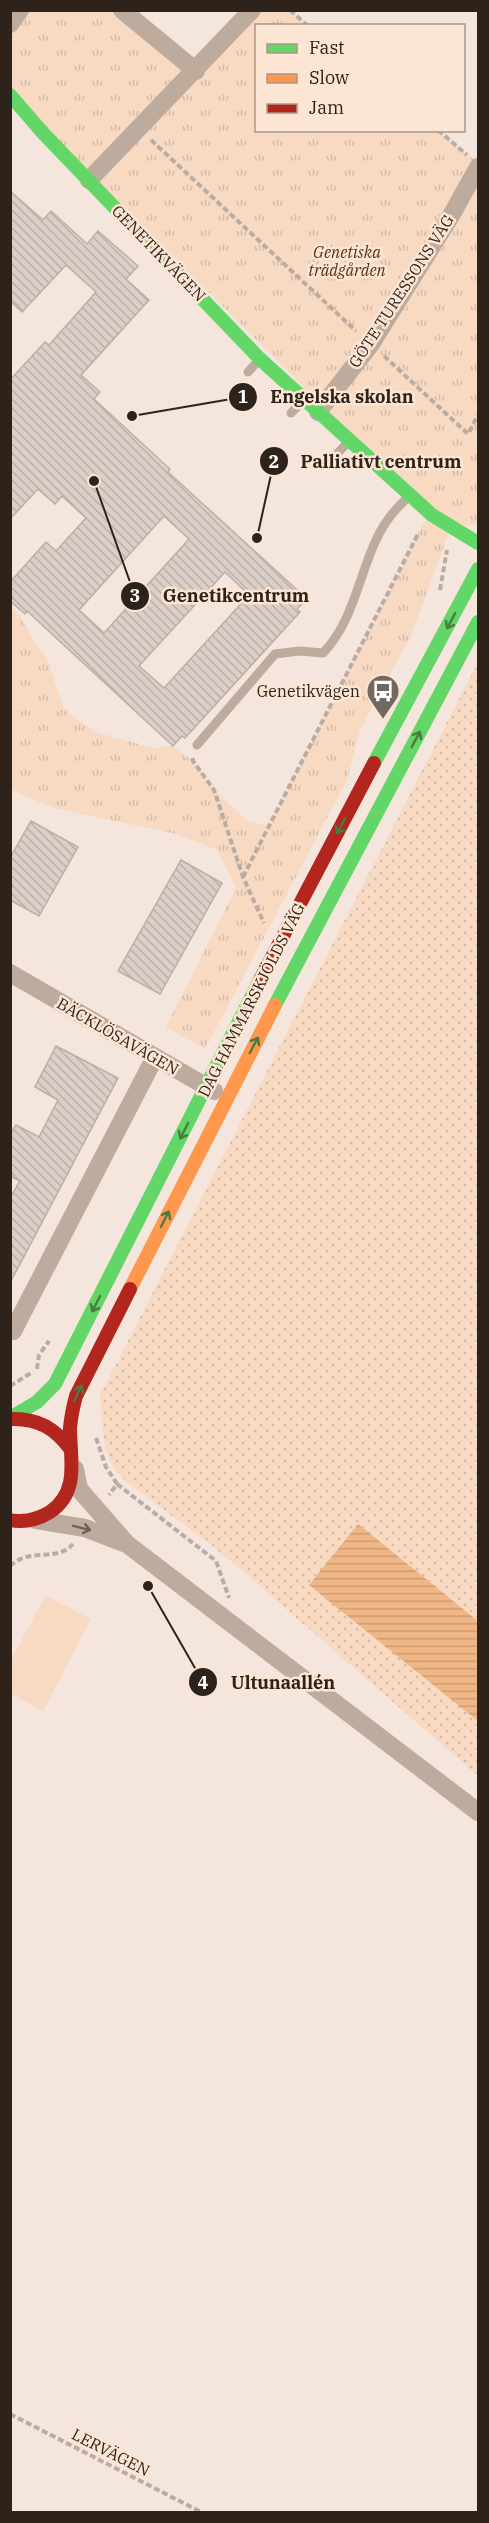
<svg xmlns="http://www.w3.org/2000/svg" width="489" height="2523" viewBox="0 0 489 2523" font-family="'IBM Plex Serif',serif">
	<defs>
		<pattern id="grass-dots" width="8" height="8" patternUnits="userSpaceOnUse" patternTransform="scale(1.5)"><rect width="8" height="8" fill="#f8dac3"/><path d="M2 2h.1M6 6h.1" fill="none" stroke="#d5bba7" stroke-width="1.8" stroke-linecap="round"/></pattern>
		<pattern id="park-tufts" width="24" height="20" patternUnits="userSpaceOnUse" patternTransform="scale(1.5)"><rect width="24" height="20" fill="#f8dac3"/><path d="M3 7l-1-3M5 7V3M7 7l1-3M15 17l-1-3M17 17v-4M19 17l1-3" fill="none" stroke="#d5bba7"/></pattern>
		<pattern id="water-rules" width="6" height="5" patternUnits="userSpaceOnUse" patternTransform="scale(1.5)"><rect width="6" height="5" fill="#f0b685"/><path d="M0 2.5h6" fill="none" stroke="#ce9c72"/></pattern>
		<pattern id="building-back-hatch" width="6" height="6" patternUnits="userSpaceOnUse" patternTransform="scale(1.5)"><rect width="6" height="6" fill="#dbcfc7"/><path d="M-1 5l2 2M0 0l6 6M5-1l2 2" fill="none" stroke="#bcb1aa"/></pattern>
	</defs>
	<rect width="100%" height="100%" fill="#f4e6dd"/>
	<path fill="url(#grass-dots)" d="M478,662V1776L224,1555L124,1480C99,1453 104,1429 100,1395Z"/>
	<path fill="url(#park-tufts)" d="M20,11H122L196,71L252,11H290L308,25L256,26V130L438,131L478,163V525L451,527L410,638L360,730L347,780L205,1049L166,1027L236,887L217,850L176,834L54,808L11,790L10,604L22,619L35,642L47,658L63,706L77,719L99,733L153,748L173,746L193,761L214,790L248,821L269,826L423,524L432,515L11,95V24Z"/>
	<path fill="#f8dac3" d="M45,1595L91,1619L43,1711L11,1694V1661Z"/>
	<path fill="url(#water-rules)" d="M358,1524L478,1621V1721L309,1585Z"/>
	<path fill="url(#building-back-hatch)" stroke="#baaea7" stroke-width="1.5" fill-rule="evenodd" d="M10,191L43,220L51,211L87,244L98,231L138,266L126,279L149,300L81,375L100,392L94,399L170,469L168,472L307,599L297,609L300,612L185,738L182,736L173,746L27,611L25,614L10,601V582L46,542L56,551L86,518L62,496L55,504L38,489L10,519V380L45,342L49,345L96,292L66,265L22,312L10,301ZM164,516L189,539L104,633L79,610ZM225,572L249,595L164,688L139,666Z
		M31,821L78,847L39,916L10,900V858Z
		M181,860L222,883L160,994L118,971Z
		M56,1046L118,1078L10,1283V1198L20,1181L10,1176V1134L16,1125L39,1137L58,1100L35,1087Z"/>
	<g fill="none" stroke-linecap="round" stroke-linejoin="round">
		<path stroke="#b9aca2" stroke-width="4" stroke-dasharray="6 3" stroke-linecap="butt" d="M290,10L308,26
			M438,130L467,155
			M151,140L356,331
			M384,356L468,434L478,415
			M440,590L447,550
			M193,758V761L214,790L243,877L264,923
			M243,877L419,532
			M37,1369L39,1355L49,1341
			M10,1386L31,1373
			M96,1438L106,1467L117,1484L109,1495
			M117,1484L216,1561L229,1598
			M10,1566C14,1563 19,1559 23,1558C39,1552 60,1559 73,1544
			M10,2414L201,2512"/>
		<path stroke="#bdab9e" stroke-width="9" d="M248,372L259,360
			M291,413L303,401
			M336,455L348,442
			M197,745L275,654L299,651L323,653C359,616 360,557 389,518C394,511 401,504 408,497"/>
		<path stroke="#bdab9e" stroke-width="18" d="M122,10L196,71
			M10,24L20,10
			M89,180L252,10
			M318,412L371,344L452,214L478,167
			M10,973L214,1091
			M10,1331H13L155,1057
			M75,1469L79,1489L127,1544L478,1812
			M36,1520L85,1528L124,1543"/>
		<path stroke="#63d668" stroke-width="14" d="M10,95L43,133L260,359L432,515L478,543
			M374,763L478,569
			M275,1005L478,622
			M10,1418L37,1402L55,1384L261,978"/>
		<path stroke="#ff974d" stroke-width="14" d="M130,1289L275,1005"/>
		<path stroke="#b3261e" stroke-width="14" d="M261,978L374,763
			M10,1419C38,1418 55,1428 71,1450
			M10,1520C25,1523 37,1520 50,1512C80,1492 70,1459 70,1428C71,1417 73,1407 76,1396L130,1289"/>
	</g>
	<defs><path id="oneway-shaft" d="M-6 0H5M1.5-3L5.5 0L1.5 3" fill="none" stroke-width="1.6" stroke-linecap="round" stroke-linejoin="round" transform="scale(1.5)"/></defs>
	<g stroke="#487c42">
		<use href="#oneway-shaft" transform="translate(451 621) rotate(118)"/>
		<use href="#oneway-shaft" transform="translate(416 739) rotate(-62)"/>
		<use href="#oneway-shaft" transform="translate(341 826) rotate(118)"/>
		<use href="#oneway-shaft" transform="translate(254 1045) rotate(-62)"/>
		<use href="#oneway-shaft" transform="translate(184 1131) rotate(117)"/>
		<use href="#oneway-shaft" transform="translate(165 1219) rotate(-63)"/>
		<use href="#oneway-shaft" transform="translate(96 1304) rotate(117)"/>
		<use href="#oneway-shaft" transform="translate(78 1393) rotate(-64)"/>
	</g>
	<use stroke="#6e6056" href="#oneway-shaft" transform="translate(82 1528) rotate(14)"/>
	<defs>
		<g id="bus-pin" transform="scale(1.725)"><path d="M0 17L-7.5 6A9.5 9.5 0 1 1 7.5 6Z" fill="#73675f" stroke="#fde5d4"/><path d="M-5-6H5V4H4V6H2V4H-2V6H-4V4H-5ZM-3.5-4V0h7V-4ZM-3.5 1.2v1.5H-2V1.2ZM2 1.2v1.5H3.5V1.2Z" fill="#fff"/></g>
	</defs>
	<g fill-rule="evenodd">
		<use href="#bus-pin" x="383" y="691"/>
	</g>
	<g text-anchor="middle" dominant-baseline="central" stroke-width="5" stroke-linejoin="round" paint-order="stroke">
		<g font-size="16" font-style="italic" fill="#543418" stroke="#fde5d4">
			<text x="347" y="252">Genetiska<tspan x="347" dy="18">trädgården</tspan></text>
		</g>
		<g font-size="16" fill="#2e231b" stroke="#fde5d4">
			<text transform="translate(159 253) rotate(46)">GENETIKVÄGEN</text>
			<text transform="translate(401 291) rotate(-57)">GÖTE TURESSONS VÄG</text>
			<text transform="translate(251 1000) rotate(-63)">DAG HAMMARSKJÖLDS VÄG</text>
			<text transform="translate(118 1036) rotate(30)">BÄCKLÖSAVÄGEN</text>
			<text transform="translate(111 2452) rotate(27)">LERVÄGEN</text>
		</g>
		<g font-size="16" fill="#2e231b" stroke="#fde5d4" text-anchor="end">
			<text x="360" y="691">Genetikvägen</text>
		</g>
	</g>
	<path fill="none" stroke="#2e231b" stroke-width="2" d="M132 416L243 397M257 538L274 461M94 481L135 596M148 1586L203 1682"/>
	<g fill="#2e231b" stroke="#fde5d4" stroke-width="2">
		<circle cx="132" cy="416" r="6"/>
		<circle cx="257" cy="538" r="6"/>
		<circle cx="94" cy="481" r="6"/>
		<circle cx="148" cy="1586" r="6"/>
		<circle cx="243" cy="397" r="15"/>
		<circle cx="274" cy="461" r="15"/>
		<circle cx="135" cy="596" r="15"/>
		<circle cx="203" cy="1682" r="15"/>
	</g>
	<g font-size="18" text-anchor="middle" font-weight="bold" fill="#fff">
		<text x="243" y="403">1</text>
		<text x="274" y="468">2</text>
		<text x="135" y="602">3</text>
		<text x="203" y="1689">4</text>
	</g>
	<g font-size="18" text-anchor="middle" font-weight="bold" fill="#2e231b" stroke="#fde5d4" stroke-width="5" stroke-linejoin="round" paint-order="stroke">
		<text x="342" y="403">Engelska skolan</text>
		<text x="381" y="468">Palliativt centrum</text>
		<text x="236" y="602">Genetikcentrum</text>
		<text x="283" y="1689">Ultunaallén</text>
	</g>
	<rect width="489" height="2523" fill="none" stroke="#2e231b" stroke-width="24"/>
	<rect x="255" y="24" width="210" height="108" fill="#fde5d4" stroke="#aa978a" stroke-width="1.5"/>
	<rect x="267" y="44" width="30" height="9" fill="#63d668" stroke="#aa978a" stroke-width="1.5"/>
	<text x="309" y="54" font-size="18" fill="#2e231b">Fast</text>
	<rect x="267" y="74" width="30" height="9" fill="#ff974d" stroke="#aa978a" stroke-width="1.5"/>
	<text x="309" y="84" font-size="18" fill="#2e231b">Slow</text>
	<rect x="267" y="104" width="30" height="9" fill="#b3261e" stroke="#aa978a" stroke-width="1.5"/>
	<text x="309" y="114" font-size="18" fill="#2e231b">Jam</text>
</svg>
